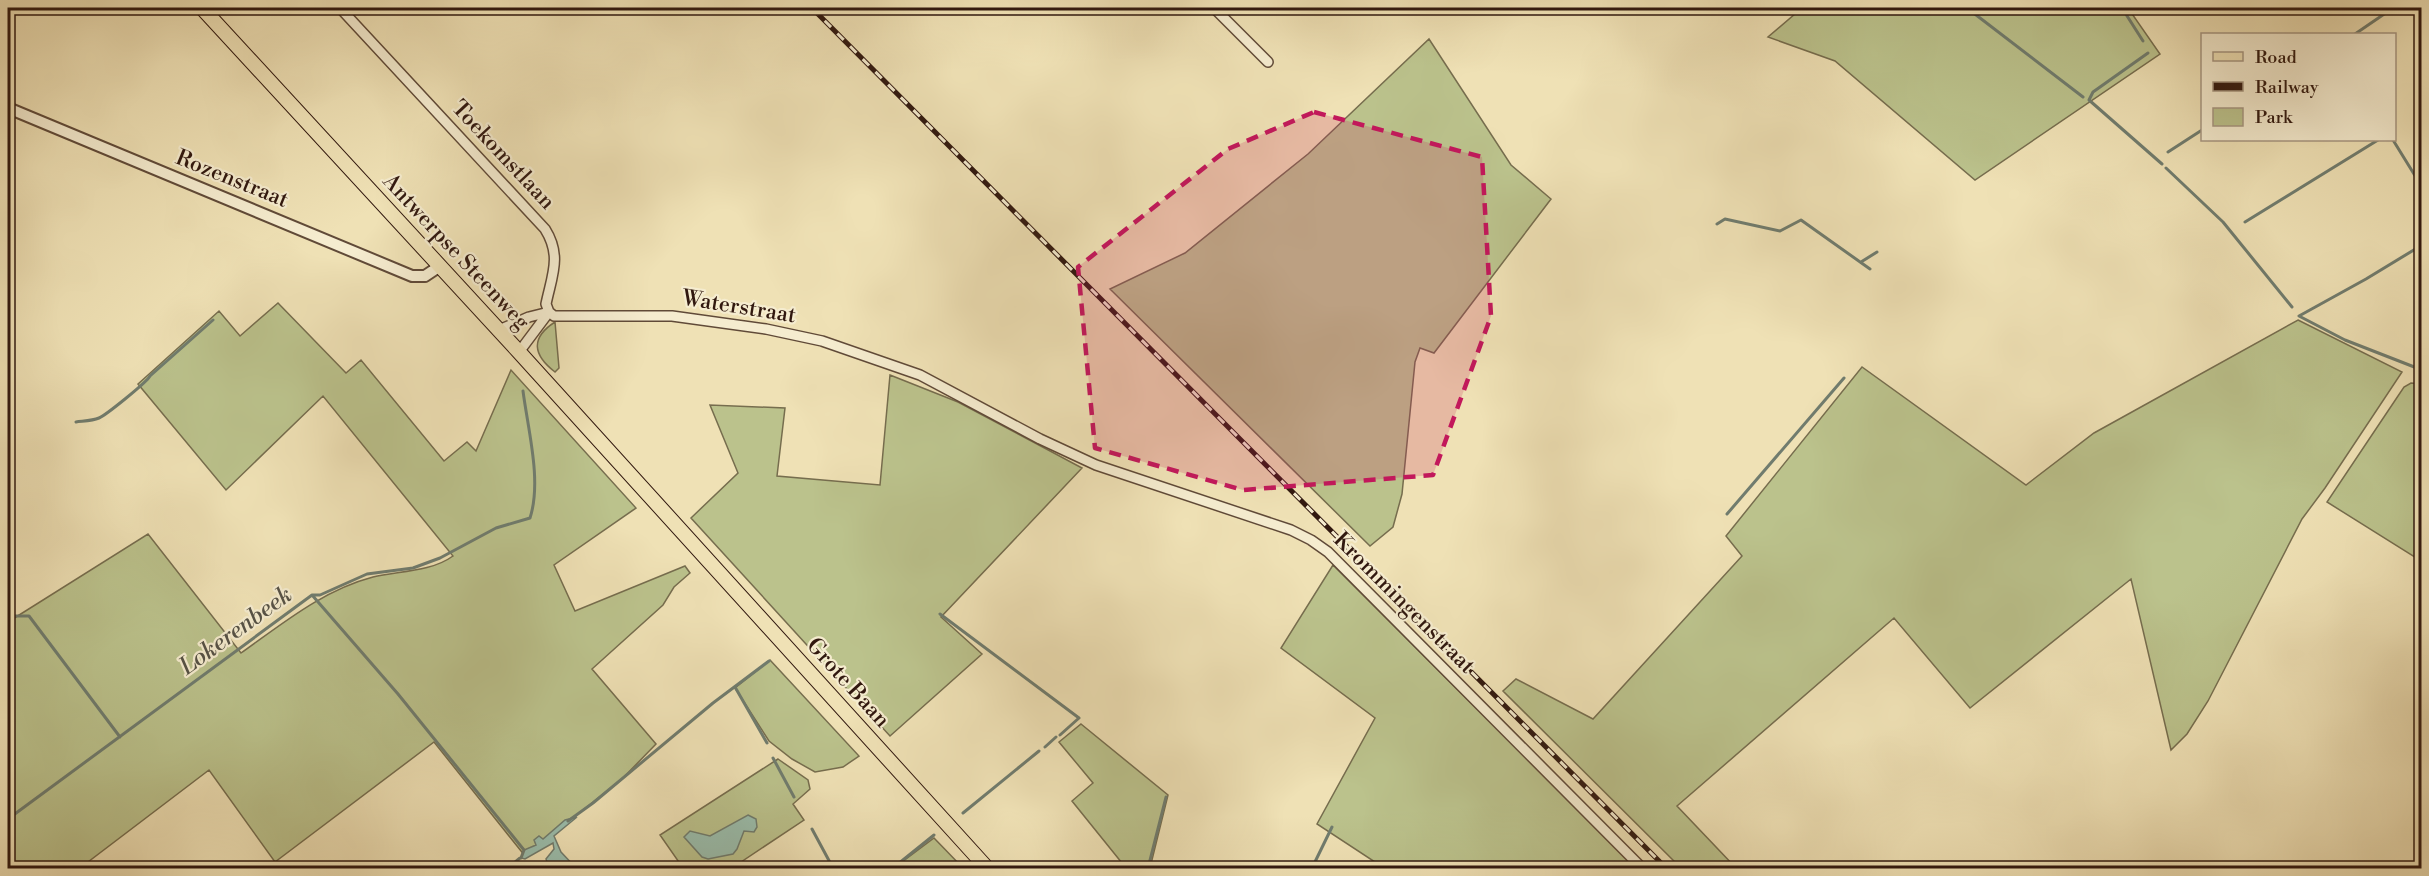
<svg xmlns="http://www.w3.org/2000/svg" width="2429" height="876" viewBox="0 0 2429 876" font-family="'Libre Bodoni',serif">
	<rect width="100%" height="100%" fill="#efe1b5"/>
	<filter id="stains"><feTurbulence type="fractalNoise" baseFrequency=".00333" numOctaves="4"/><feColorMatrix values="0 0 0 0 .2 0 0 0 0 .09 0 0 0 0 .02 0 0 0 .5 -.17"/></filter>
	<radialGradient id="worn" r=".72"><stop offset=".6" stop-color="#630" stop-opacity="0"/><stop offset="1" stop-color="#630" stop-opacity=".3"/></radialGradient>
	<path fill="#bbc28c" stroke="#766d4e" stroke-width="1.5" d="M1802,8H2128L2160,54L1975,180L1835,61L1768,37Z
		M1429,39L1511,165L1551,199L1434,353L1420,348L1415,362L1402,494L1393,527L1370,546L1110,289L1185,253L1308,154Z
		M278,303L346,373L361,360L444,461L467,442L476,451L511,370L636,508L554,565L575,611L685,566L690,573L674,587L663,605L592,669L656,744L622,779L525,856L434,742L275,862L209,770L80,868H8V622L148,534L241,653C282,624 323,590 373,577C399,571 431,572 453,556L323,396L226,490L138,384L219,311L240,336Z
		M2298,320L2402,372L2325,488L2302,519L2208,701L2187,734L2171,750L2131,579L1970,708L1894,618L1677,806L1736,868H1681L1503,691L1516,679L1593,719L1742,556L1726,536L1862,367L2026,485L2094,433Z
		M555,322L559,368L555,372C533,355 530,338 555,322Z
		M890,375L958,402L1082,468L941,617L982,654L890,736L691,518L738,473L710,405L785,408L777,476L880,485Z
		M2411,383L2421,384V561L2327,502L2398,396L2404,387Z
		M1333,565L1636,868H1384L1317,824L1375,718L1281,648Z
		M770,660L859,756L843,767L815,772L792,759L769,741L735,688Z
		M1081,724L1168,795L1150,868H1126L1072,801L1093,783L1059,742Z
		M778,759L808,780L810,789L793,804L804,820L732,868H683L660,835Z
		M934,838L963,868H894Z"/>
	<path fill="#9abead" stroke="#707c6e" stroke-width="1.5" d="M748,815L756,819L757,827L754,832L744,831L737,849L733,854L708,859L702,857L684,837L690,831L710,836Z
		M577,817L554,836L561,852L576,868H549L546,859L554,849L553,843L525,859L521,858L524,850L536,845L534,840L539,836L543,839L565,820Z"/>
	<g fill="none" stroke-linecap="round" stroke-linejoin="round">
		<path stroke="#707c6e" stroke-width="3" d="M1967,8L2083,97
			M2122,8L2143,41
			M2355,34L2393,8
			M2148,53L2093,92L2089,100L2162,164
			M2393,140L2422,187
			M2168,152L2202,130
			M2166,168L2223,222L2292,307
			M2245,222L2378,140
			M1717,224L1725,219L1780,231L1801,220L1870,269
			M2422,245L2366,279L2299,316L2345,340L2422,370
			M1861,262L1877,252
			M76,422C83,421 92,421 99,418C106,415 146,383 150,376L213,320
			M1727,514L1844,378
			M312,595L398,694L524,850L521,858
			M940,614L1079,718L1060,735
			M8,620L15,616H29L120,737
			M735,687L767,743
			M1045,747L1056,737
			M773,758L794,797
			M963,813L1039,751
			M8,819L312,595H320L367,574L413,568L440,558L496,528L530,518C542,481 528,430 523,391
			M568,821L593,803L713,703L769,661
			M812,829L833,868
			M508,868L520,858
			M893,868L934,835
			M1148,868L1166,797
			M1312,868L1332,827"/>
		<g stroke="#604a38" stroke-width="12">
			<path id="minor" d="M340,8L545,229C562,256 552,275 546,304L549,312L519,352
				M1214,8L1268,62
				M549,312L554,316H672L766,329L822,341L920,375L1040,439L1096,465L1291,530L1311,540L1328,552L1642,868
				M499,330L529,317L549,312"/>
		</g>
		<g stroke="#604a38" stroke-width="14">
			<path id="tertiary" d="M8,108L412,276H425L440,266"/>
		</g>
		<g stroke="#31180f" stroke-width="16">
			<path id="primary" d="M202,8L519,352L987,868"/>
		</g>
		<use href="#minor" stroke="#f5eccf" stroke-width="9"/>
		<use href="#tertiary" stroke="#f5eccf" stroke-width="10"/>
		<use href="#primary" stroke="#efe1b5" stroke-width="14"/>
		<g stroke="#31180f" stroke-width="5">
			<path id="rail" d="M812,8L1666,868"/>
		</g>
		<use href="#rail" stroke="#f5eccf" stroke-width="3" stroke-dasharray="9" stroke-linecap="butt"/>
	</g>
	<path fill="#c2185b" fill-opacity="0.2" stroke="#c2185b" stroke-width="4.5" stroke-dasharray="12 8" stroke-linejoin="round" d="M1314,112L1482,157L1491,316L1433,475L1243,490L1095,448L1078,267L1228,149Z"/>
	<g text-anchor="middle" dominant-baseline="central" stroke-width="4.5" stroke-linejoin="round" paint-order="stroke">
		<g font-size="22" fill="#31180f" stroke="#f5eccf">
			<text transform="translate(503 155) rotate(47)">Toekomstlaan</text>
			<text transform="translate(232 179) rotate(22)">Rozenstraat</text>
			<text transform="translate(456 252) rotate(47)">Antwerpse Steenweg</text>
			<text transform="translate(739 307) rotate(9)">Waterstraat</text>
			<text transform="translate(1404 603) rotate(45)">Krommingenstraat</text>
			<text transform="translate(848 683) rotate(48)">Grote Baan</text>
		</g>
		<g font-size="24" font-style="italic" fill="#565246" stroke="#f5eccf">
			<text transform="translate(236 631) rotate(-36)">Lokerenbeek</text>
		</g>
	</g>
	<rect width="2429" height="876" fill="none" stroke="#efe1b5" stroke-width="30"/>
	<rect x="9" y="9" width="2411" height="858" fill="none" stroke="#31180f" stroke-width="3"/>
	<rect x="15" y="15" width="2399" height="846" fill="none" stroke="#31180f" stroke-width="1.5"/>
	<rect x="2201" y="33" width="195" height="108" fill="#f5eccf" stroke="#a79782" stroke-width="1.5"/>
	<rect x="2213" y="52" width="30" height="9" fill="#efe1b5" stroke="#a79782" stroke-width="1.5"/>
	<text x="2255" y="63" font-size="18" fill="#31180f">Road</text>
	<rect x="2213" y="82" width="30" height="9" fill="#31180f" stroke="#a79782" stroke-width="1.5"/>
	<text x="2255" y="93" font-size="18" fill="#31180f">Railway</text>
	<rect x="2213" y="108" width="30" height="18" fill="#bbc28c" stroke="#a79782" stroke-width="1.5"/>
	<text x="2255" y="123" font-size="18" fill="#31180f">Park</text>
	<rect width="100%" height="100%" filter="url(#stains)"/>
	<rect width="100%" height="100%" fill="url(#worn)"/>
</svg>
